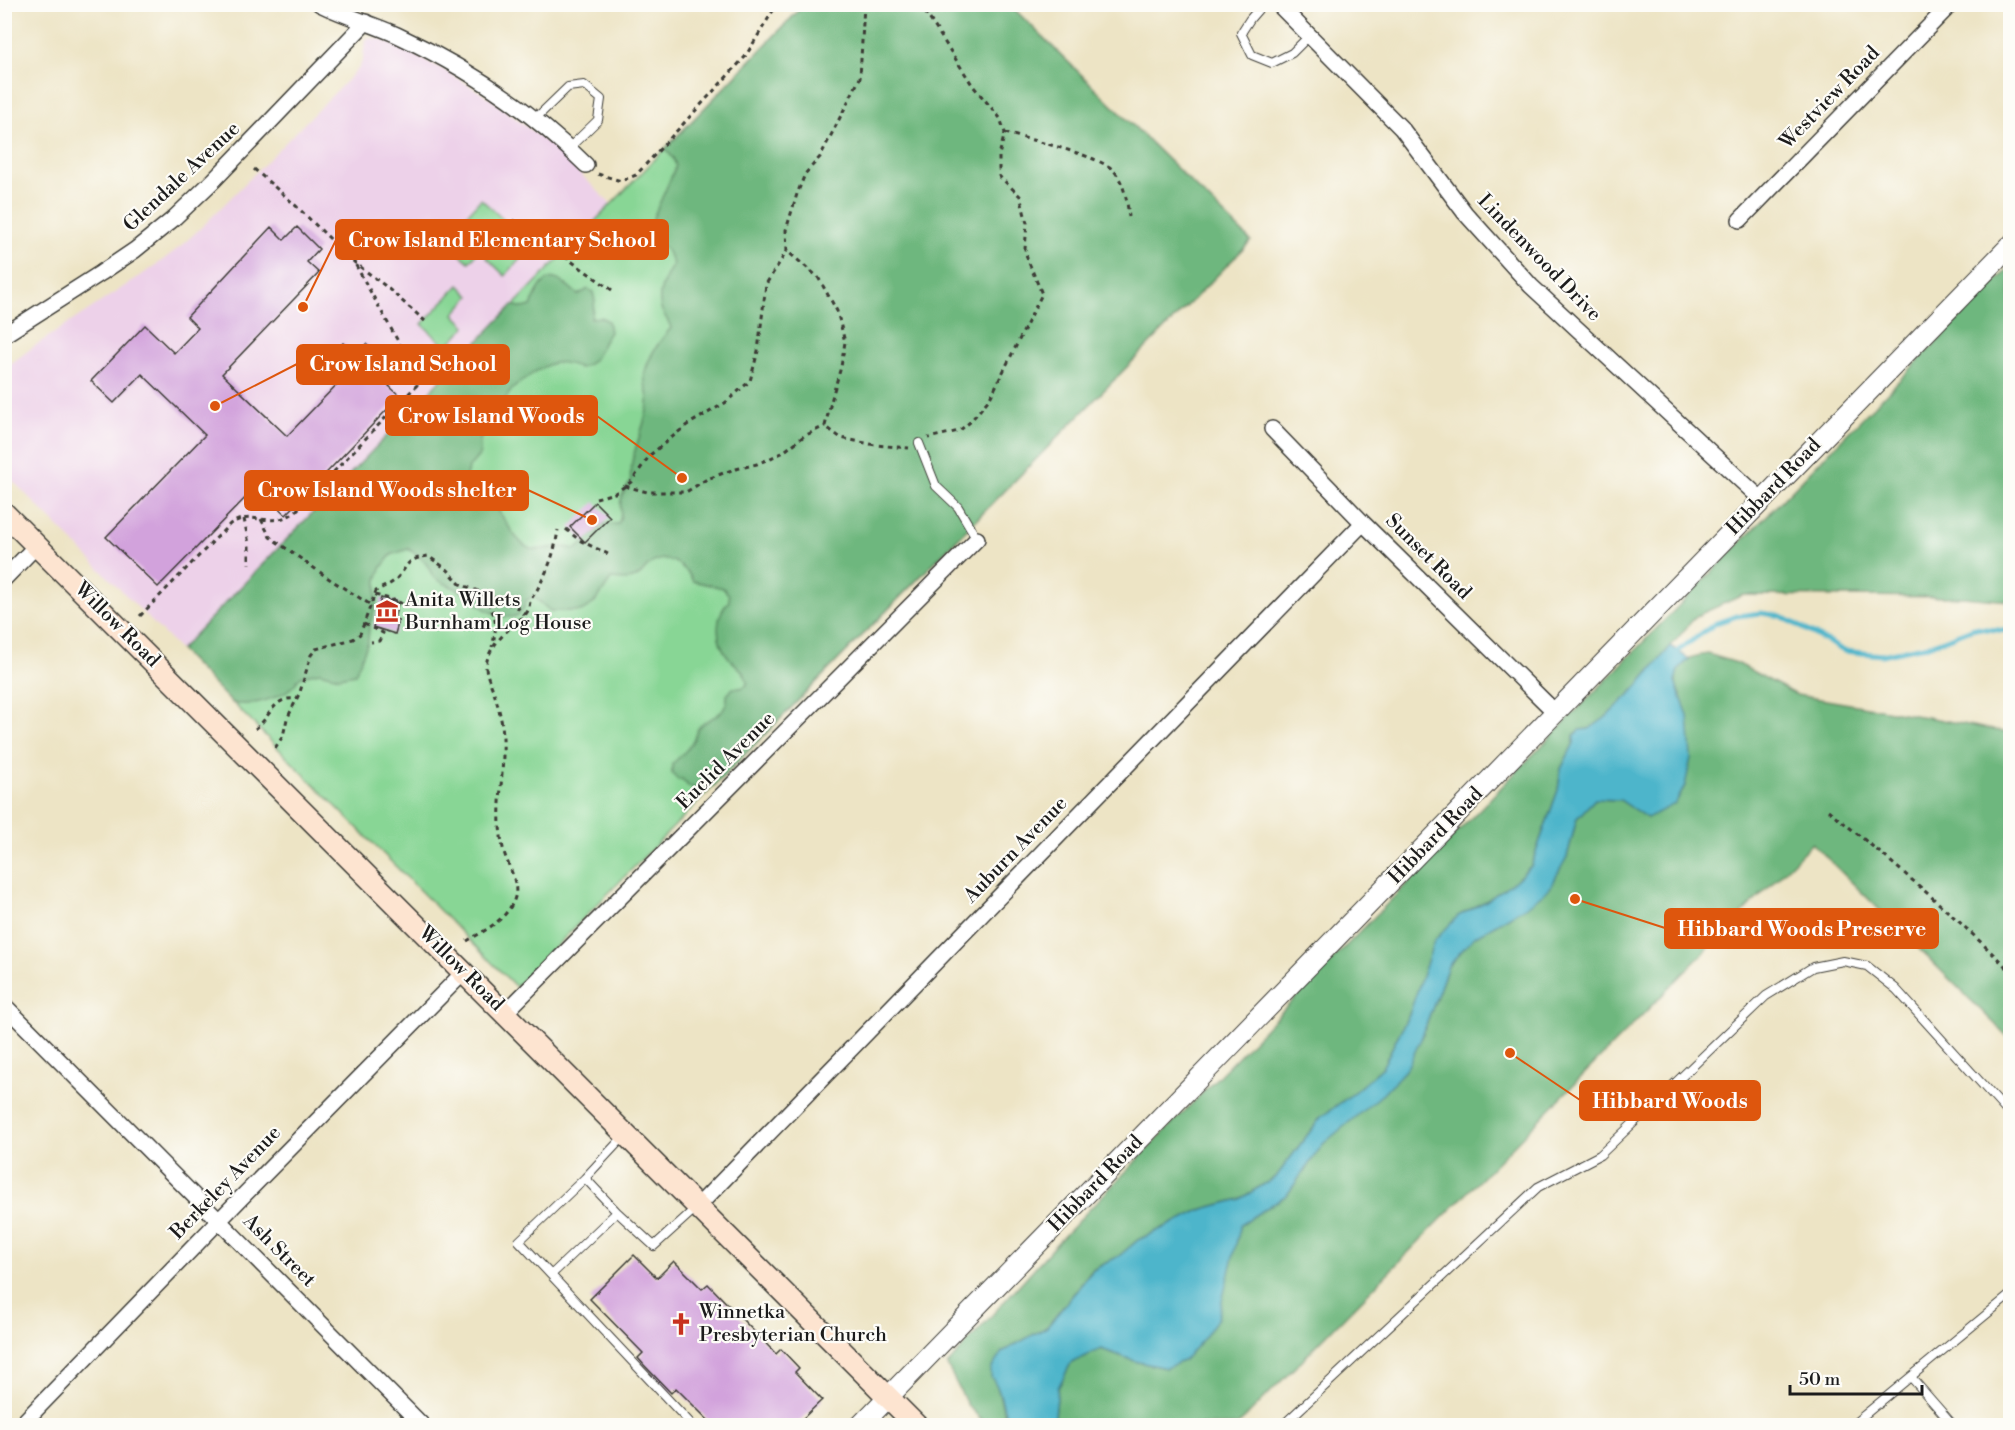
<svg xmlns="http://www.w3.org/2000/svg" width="2015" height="1430" viewBox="0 0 2015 1430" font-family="'Libre Bodoni',serif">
	<rect width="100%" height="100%" fill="#fdfcf7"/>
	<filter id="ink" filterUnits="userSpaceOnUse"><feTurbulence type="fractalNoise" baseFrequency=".0167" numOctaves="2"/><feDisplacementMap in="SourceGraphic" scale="12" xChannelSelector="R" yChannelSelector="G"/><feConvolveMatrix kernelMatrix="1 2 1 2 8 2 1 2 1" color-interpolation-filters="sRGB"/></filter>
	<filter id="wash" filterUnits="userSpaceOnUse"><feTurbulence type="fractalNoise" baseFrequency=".008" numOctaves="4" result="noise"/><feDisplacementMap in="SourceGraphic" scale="24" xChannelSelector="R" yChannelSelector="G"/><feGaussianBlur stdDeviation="1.35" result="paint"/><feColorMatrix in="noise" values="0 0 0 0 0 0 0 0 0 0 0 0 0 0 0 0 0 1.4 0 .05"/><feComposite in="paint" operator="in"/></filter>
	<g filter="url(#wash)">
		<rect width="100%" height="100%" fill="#ede4c5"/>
		<path fill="#edd1e9" d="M371,38L380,39L401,48L444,70L491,99L554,148L611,204L180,650L5,473V368L33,347L155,266L180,247L206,223L359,68L363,59L365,40Z"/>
		<path fill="#88d695" stroke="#527958" stroke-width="1.5" d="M804,5H1010L1251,241L516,987L180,650Z
			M481,199L506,222L469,262L456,251L469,231L461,221Z
			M513,229L532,246L505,276L486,257Z
			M459,285L470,296L454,314L466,326L446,347L422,324Z"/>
		<path fill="#6eb77e" stroke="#456a4d" stroke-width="1.5" d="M804,5H1010L1251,241L707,793L688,786L682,779L678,780L672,774V764C680,757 689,749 694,739C696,734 696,730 700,726C710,716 728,716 727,695L733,688H741L747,685C747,671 737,667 729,658C715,642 714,616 729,601V595L723,588L693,581C684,564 665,551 648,566C644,569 643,574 638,576C630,581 620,580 611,579L601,594L593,604L581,611H550L533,596L526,601C522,622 504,619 489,611C479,607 472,597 462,592C453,586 441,584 433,576C431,574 430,571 429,568C424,559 417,554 408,549L391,555L381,568L377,580L376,605L369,626L368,642L355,674L339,677L319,672L301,676C298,679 296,684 292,687C278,699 250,707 232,703L180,650L513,305L523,308L531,306C544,272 553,271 578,295L588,289L593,292L595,301L591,318L601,317L608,321L610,332C598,347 601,360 580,368C559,359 551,361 532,374C524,380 516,384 510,392C498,409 497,423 480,439V454C475,461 466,468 466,477C466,487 488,497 495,506C504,517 516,544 531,549C540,551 553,546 563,547C568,547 572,549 577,549L603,524H618C623,516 619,509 621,500C622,493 626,488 631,482C627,461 645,428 648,405C650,394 642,384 645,372C649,356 660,340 671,328C669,321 665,317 662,311C655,294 665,279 673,264L668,252L657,241L653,218L676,166L673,158L665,149Z
			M2010,267V601L1963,597L1743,595L1696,616L1636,688L1605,718L1589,729L1580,730L1574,735V743L1561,769L1558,790L1531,866L1516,880L1486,901L1458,916L1382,1068L1347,1098L1321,1117L1276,1177L1240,1199L1203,1209L1138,1240L1119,1256L1092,1270L1047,1327L1002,1352L996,1382L1005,1416L1010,1425H987L968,1406L947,1365L1056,1244L1165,1131Z
			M1708,654L1737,663L1797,695L1932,718L2010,733V1039L1812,843L1238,1425L1054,1426L1058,1388L1071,1363L1101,1349L1138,1362L1166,1368L1241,1224L1287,1195L1323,1144L1342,1126L1421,1039L1448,966L1474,937L1527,906L1567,857L1577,818L1595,799L1620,800L1647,818L1681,695C1672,683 1675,667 1688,659C1693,656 1702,655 1708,654Z"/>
		<path fill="#4db5cb" stroke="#346874" stroke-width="1.5" d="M1671,646L1689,659L1678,670L1675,682L1688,715L1691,758L1685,786L1675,804L1647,818L1620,800L1595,799L1577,818L1567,857L1549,889L1527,906L1474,937L1448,966L1421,1039L1407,1068L1384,1093L1323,1144L1287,1195L1241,1224L1218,1318L1205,1337L1183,1361L1166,1368L1138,1362L1101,1349L1071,1363L1058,1388L1054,1425H1010C1002,1411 1002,1389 991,1377V1369L1002,1352L1047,1327L1093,1270L1119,1256L1138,1240L1203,1209L1240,1199L1276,1177L1321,1117L1347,1098L1382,1068L1410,1012L1434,941L1458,916L1486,901L1516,880L1531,866L1558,790L1561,769L1574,743V736L1580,730L1589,729L1605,718L1636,688Z"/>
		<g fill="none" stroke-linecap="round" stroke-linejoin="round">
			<path stroke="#4db5cb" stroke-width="5" d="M1675,654L1679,650L1716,623L1737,616L1761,613L1781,616L1844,651L1882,655L1933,644L1974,628L2010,631"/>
		</g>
		<g id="blocks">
			<path fill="#d2a2dc" d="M271,227L284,240L297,227L319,249L307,262L319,273L222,374L287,436L345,376L327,360L343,343L356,355L366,344L399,376L389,386L400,396L286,515L256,487L158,587L106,537L205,435L142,374L114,403L91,381L145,325L174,353L198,328L187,317Z
				M595,502L610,517L585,542L570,527Z
				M381,598L398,603L394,619L399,620L395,634L373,627Z
				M634,1255L657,1278L674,1261L702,1289L708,1284L776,1354L781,1349L799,1368L795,1372L822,1400L796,1425H713L676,1388L671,1393L644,1365L638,1358L643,1353L590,1299Z"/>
		</g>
	</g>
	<g filter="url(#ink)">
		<use href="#blocks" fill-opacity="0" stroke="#3b3a35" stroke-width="1.5"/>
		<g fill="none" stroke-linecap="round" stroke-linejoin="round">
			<g stroke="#3b3a35" stroke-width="10">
				<path id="service" d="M1263,4L1250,19L1241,33L1252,55L1272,63L1292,53L1309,36
					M535,119L568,87L584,85L601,99L598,120L569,148
					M919,443L936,486L958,507L977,539
					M585,1178L625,1135
					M617,1212L585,1178L519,1241L693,1426
					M551,1275L617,1212L654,1246L697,1207
					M1911,1377L1954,1426
					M1282,1426L1538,1187L1600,1155L1766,996L1813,967L1843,961L1867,966L1896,989L2010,1115
					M1851,1426L2010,1295"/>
			</g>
			<g stroke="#3b3a35" stroke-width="18">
				<path id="minor" d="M320,4C345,16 372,24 397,35C466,67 532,111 586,165
					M1278,4L1402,129L1465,213L1531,286L1762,500
					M1740,220L1951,4
					M4,335L101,273L135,250L172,220L214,180L366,22
					M1272,429L1363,523L1556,713
					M4,579L37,545
					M4,1005L423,1426
					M505,1013L977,539
					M698,1206L1363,523
					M20,1426L242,1197L464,972"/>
			</g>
			<g stroke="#3b3a35" stroke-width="22">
				<path id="tertiary" d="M860,1426L2010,246"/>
			</g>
			<g stroke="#3b3a35" stroke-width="24">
				<path id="secondary" d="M4,513L917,1426"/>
			</g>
			<path stroke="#3b3a35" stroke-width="3" stroke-dasharray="4.5 4.5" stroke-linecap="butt" d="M864,4L860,78L820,157L805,174L797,194L786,230L787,251L818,277L837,311L845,342L841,367L833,394L825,426L841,438L875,445L909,448
				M920,4L973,86L1000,118L1005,133L999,155V176L1020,196L1027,223L1025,249L1027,258L1042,294L990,398L970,422L959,431L928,438
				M1005,133C1027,139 1103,156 1115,172C1125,186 1127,201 1129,217
				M254,169L293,203L354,262L384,285L425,321
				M598,174L621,181L636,175L745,57L777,4
				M513,220L612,290
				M625,486L647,492H686L707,479L732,470L757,464L782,453L804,436L825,426
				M596,498L615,493L631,482L650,455L687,425L725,403L750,381L758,351L766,284L787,251
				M244,519L249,544V564
				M261,519L270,537L331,580L371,605
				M566,529L579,540L608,554
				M375,595L401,602V603L390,600
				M482,595C497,614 498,624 492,647
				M140,616L230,524C254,509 269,530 295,512L417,385L418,379L414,370L354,262
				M364,624L383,633L379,641L371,642
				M255,729C271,717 273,696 296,699
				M275,748L283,736L287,719L300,692L311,655L316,649L353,639L360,634L376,591C382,587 388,586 394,581C410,567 402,560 428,556L448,570L460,584L517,607L525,615
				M1828,810C1891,861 1953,913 2010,971
				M467,941C484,931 506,920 514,900C521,883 506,864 503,848C494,807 507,766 502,725C500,713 497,701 493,690C490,682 487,676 486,668C486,650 503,635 515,623C518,620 523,618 525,615C529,611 529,606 530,602C532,596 537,591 539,586C549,568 555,551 558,530"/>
			<use href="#service" stroke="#fff" stroke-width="8"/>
			<use href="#minor" stroke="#fff" stroke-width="15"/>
			<use href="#tertiary" stroke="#fff" stroke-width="20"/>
			<use href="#secondary" stroke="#fde4d0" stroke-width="21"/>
		</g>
	</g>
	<defs>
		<g id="museum-bare" transform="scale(1.8)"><path d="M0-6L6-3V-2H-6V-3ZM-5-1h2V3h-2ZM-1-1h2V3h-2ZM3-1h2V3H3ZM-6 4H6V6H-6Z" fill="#c8321e" stroke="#fdfcf7" stroke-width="2.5" paint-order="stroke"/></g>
		<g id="church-bare" transform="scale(1.8)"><path d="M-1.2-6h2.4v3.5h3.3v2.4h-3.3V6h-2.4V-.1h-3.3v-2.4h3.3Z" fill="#c8321e" stroke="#fdfcf7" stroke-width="2.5" paint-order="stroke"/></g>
	</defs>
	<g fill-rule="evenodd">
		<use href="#museum-bare" x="387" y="611"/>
		<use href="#church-bare" x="681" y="1324"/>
	</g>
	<g text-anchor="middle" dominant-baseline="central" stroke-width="4.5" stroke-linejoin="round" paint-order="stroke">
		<g font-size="20" fill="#1c1c1c" stroke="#fdfcf7">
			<text transform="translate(1830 98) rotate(-46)">Westview Road</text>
			<text transform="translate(182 177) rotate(-43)">Glendale Avenue</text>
			<text transform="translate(1539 258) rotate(46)">Lindenwood Drive</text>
			<text transform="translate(1774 487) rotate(-46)">Hibbard Road</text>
			<text transform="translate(1428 557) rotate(45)">Sunset Road</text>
			<text transform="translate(117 625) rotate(45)">Willow Road</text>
			<text transform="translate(726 761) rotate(-45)">Euclid Avenue</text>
			<text transform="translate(1436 836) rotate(-46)">Hibbard Road</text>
			<text transform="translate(1016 850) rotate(-46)">Auburn Avenue</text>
			<text transform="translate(461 969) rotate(45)">Willow Road</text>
			<text transform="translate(226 1183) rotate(-46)">Berkeley Avenue</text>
			<text transform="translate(1096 1184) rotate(-46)">Hibbard Road</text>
			<text transform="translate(279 1251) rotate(45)">Ash Street</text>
		</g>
		<g font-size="20" fill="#1c1c1c" stroke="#fdfcf7" text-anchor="start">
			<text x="405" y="600">Anita Willets<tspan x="405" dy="23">Burnham Log House</tspan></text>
			<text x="699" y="1312">Winnetka<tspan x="699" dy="23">Presbyterian Church</tspan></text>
		</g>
	</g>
	<path fill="none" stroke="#de560d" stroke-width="2" d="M303 307L336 240M215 406L297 364M682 478L597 416M592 520L528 490M1575 899L1665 928M1510 1053L1580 1100"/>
	<g fill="#de560d" stroke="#fdfcf7" stroke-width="2">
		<circle cx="303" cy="307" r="6"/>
		<circle cx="215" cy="406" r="6"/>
		<circle cx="682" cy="478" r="6"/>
		<circle cx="592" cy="520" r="6"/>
		<circle cx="1575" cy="899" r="6"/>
		<circle cx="1510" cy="1053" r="6"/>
	</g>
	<g fill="#de560d" stroke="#de560d" stroke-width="2">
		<rect x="336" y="220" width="332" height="39" rx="6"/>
		<rect x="297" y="345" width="212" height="39" rx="6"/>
		<rect x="386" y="396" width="211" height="39" rx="6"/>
		<rect x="245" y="471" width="283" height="39" rx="6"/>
		<rect x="1665" y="909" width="273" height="39" rx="6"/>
		<rect x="1580" y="1081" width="180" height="39" rx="6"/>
	</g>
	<g font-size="21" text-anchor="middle" font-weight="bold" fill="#fff">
		<text x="502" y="247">Crow Island Elementary School</text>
		<text x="403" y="371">Crow Island School</text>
		<text x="491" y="423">Crow Island Woods</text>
		<text x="387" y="497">Crow Island Woods shelter</text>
		<text x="1802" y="936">Hibbard Woods Preserve</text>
		<text x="1670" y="1108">Hibbard Woods</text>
	</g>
	<rect width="2015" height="1430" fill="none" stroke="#fdfcf7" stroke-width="24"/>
	<path d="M1790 1385v9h132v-9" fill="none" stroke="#1c1c1c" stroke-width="3"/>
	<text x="1799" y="1385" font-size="18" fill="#1c1c1c" stroke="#fdfcf7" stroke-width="4.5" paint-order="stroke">50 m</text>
</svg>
